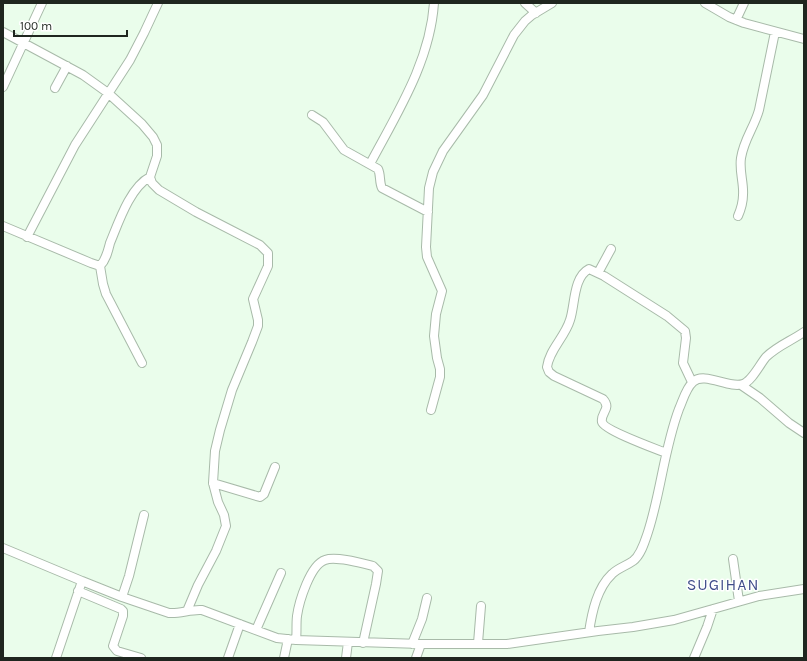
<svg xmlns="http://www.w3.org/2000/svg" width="807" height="661" viewBox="0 0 807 661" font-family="Karla,sans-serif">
	<rect width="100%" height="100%" fill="#eafdeb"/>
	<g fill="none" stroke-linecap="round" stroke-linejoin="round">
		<g stroke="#a8baa9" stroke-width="10">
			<path id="minor" d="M525,3L536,13
				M705,3L729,17L744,23L804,39
				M736,20L744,3
				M3,32L83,75L108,93L142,124L153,137L157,145V156L150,177L152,183L159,190L196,212L260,245L268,253V266L253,299L258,320V326L252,342L232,390L220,430L215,451L213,483L218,502L224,515L226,526L216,551L198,585L187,611
				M3,87L42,3
				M55,88L67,66
				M312,115L323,122L344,150L378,169C381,175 379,182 382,188L428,212
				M370,164C397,113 430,62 434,3
				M738,216C741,209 743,202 743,195C744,183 739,171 741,158C744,139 754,128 759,110L775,32
				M3,226L91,263L100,266C106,260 108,251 110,243C118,224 130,187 150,177
				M27,237L75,145L130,60L144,33L158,3
				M100,266L103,284L106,294L142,363
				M598,273L611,249
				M741,385L760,398L789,423L804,433
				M431,410L440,377V369L437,358L434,336L436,314L442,291L427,257L426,247L429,188L433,172L443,151L483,95L514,35L525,21L532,15L552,3
				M666,453C656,449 604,430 602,422C600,413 612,409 603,399L554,376L549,372L547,367C549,350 565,337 570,320C575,306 573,277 589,269L604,276L667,316L685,331L686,338L683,363L692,382
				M213,483L260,497L264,494L275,467
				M3,548L82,581L56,658
				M733,559L739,601
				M82,581L122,597L169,613C180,614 191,609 202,610L277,638L296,640L421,644H507L598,631L633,627L674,620L759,596L804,589
				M78,591L121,609L123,611V616L113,646L117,651L141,658
				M122,597L129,576L144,515
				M256,630L281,573
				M589,632C592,612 597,588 612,574C618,568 626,566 633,561C641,555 645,541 648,532C661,492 664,449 679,409C683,400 686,388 693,382C704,371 729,389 743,384C752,381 760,364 766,357C777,346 791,341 804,332
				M296,640C297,632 296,624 297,616C299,602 310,565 325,560C336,556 361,563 373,566L378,571L376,584L363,643
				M478,643L481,606
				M412,644L422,619L427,598
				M228,658L240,624
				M284,658L288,639
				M346,658L348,642
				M416,658L421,644
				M694,658L707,627L713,609"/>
		</g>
		<use href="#minor" stroke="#fff" stroke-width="8"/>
	</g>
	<g text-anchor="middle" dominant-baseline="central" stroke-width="3" stroke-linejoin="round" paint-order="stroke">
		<g font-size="16" letter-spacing="1" fill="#3f4e8a" stroke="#fff">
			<text x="723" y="584">SUGIHAN</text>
		</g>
	</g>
	<rect width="807" height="661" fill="none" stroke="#1f261f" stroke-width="8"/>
	<path d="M14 30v6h113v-6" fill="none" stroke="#1f261f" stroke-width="2"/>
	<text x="20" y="30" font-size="12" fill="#1f261f" stroke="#ffffff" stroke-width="3" paint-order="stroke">100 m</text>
</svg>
